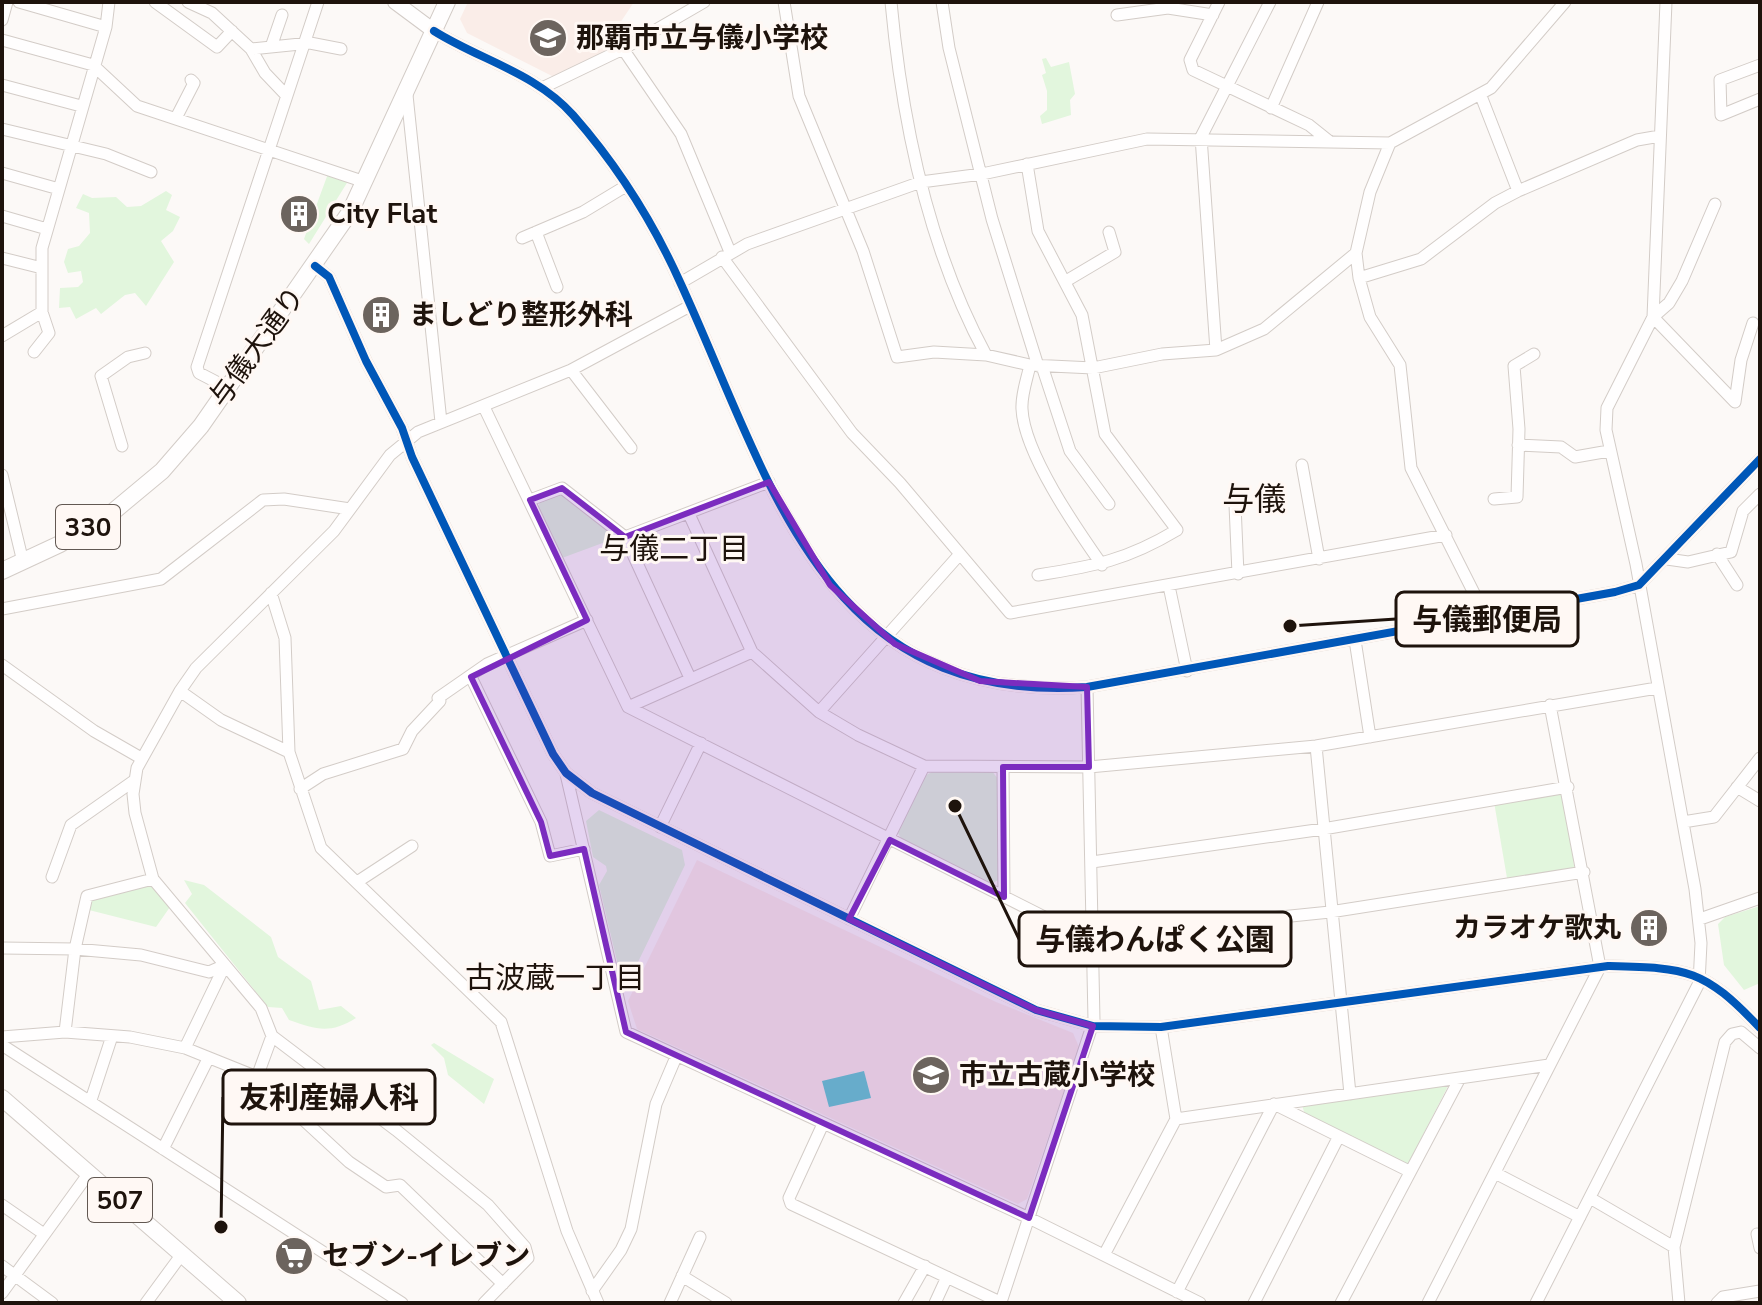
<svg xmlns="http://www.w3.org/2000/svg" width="1762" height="1305" viewBox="0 0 1762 1305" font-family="'Nunito Sans','Noto Sans JP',sans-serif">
	<rect width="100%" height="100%" fill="#fcf9f7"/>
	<path fill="#faede8" d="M468,2H634L616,29L618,44L554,77L467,33L460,19Z
		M697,860L996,1002L1073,1033L1079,1047L1027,1199L1018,1204L637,1029L628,1001Z"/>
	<path fill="#e2f6dd" d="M1046,58L1051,67L1069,62L1075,94L1070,100L1071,115L1042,124L1040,116L1047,110V91L1042,75L1046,73L1042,59Z
		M329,171L350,178L309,244L304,239Z
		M166,191L172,195L166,210L180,217L173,231L161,241L174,262L146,306L135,293L125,295L101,314L96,308L76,319L70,307L59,308L60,288L78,287L83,282L81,271L68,273L64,262L68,249L79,246L90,233L89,213L76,208L83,194L92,198L116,197L127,207L141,206Z
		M558,493L565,494L619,537L562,558L538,508L540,501Z
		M992,771L998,779L1000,879L991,884L902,840L898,833L926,775L932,772Z
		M1565,791L1575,874L1508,884L1494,802Z
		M599,810L682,850L685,865L624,991L599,885L607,871L606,866L593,857L586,821Z
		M184,880L204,885L271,937L278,957L311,981L319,1010L341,1006L356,1018C330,1034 317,1030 289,1020L282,1008L268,1007L185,903L192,894Z
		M150,883L170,907L156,927L85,909L89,897Z
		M1760,906V983L1744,990L1724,965L1718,924L1725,917Z
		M434,1043L494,1079L484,1104L448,1075L444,1058L431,1045Z
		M1445,1083L1447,1088L1408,1164H1401L1305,1115L1302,1105Z"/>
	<path fill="#62cccf" d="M864,1071L871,1098L829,1107L822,1081Z"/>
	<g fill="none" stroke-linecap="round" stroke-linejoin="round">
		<g stroke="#d3ccc7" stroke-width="13">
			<path id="minor" d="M19,2L106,27
				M155,2L217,47L232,31
				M188,2L212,13L251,49L310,43L341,49
				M784,2L799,96L863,251L897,357L934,352L986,355L1030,365L1093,368L1162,354L1216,350L1264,329L1356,253
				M891,2C902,122 928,248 986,355
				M942,2L949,48L992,219L1038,366
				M1219,2L1190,60L1193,70L1309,125L1329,141
				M1666,2L1653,317L1735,402L1741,360L1753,323
				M1117,15L1168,8L1213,15
				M2,20L7,2
				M434,31C480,60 536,73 573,115C616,164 653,222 680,282C771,479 820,705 1087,687L1615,592L1639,585L1760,459
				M2,40L93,65L137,106L365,182
				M271,47L282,15
				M251,49L265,73L285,94
				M623,49L681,134L730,252
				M1760,65L1720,80L1721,115L1760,99
				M2,85L81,106
				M542,88L623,49L704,2
				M407,95L441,422
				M1481,96L1518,191
				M1271,108L1318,2
				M176,118L194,83L191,80
				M2,129L106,154L151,172
				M1390,143L1370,192L1356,253L1359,278L1370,317L1400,365L1411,468L1486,617
				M1027,164L1038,231L1082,315L1105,434L1177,530C1127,560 1095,566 1038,575
				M2,173L59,189
				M2,216L47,229
				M536,232L557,287
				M522,238L583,212L626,186
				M722,257L852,433L900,483L1010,613L1446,535
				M2,258L42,268
				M315,266L329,277L366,361L402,428L412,457L553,754L566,773L592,793L1036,1010L1093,1026L1161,1027L1608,966C1688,968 1703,968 1760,1028
				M1359,278L1421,259L1495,203L1518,191L1637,140L1660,136
				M1066,281L1115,252L1109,232
				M680,283L747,244L921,182L982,174L1147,139L1390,143L1491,88L1565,2
				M2,336L42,312V248L106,27L109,2
				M1216,350L1201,137L1270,2
				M34,352L49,333L42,312
				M1030,365C1027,379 1021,395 1022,409C1024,453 1076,528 1102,565
				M1042,366L1070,451L1109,504
				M571,370L631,448
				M228,388L199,373L197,367L318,2
				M484,407L628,707L1084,937L1330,912L1584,872
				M1518,445L1561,447L1575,457L1609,451
				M122,446L101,376L128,357L145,353
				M1302,465L1319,559
				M2,475L23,562
				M1494,499L1517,497L1519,429L1514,366L1534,354
				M530,500L562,488L625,537L690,678
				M1235,505L1238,574
				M689,514L752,652L819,712L858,735L924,766L1089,767L1316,746L1657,688
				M625,537L769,482
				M1717,554L1737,585
				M1667,559L1688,562L1731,552L1743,511L1760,494
				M1169,586L1187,671
				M271,593L285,638L289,752L321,848L501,1022L567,1231L598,1303
				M2,609L161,579L263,500L284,499L350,509
				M1355,640L1370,737
				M2,665L94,731L141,758
				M471,677L541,822L550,856L584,849
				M180,691L221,720L289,752
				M438,698L487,664L587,620
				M628,707L752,652
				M819,712L960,554
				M1316,746L1350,1094
				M1003,767L1004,897
				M566,774L626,1032L1029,1218L1200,1303
				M1737,787L1760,801
				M300,789L323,774L403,749L412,731L440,701
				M1683,822L1714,817L1760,758
				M660,827L701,743
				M1092,862L1323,829L1568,787
				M52,877L71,825L135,780
				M357,882L412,846
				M849,919L924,766
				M1700,919L1760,898
				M2,948L75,949L141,955L209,972L225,965
				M65,1032L75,949L87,896L153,879
				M2,1037L65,1032L130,1037L185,1048L257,1077L349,1162L386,1187L400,1185L503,1284
				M2,1045L402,1303
				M185,1048L225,965
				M257,1077L272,1036
				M91,1100L112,1036
				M1274,1104L1409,1171
				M1176,1119L1549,1065
				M823,1124L789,1198L791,1204L1002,1303
				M163,1149L208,1059
				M1495,1173L1580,1217
				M1590,1198L1674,1247
				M2,1205L44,1234
				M1757,1234L1760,1248
				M1104,1255L1176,1119L1161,1027
				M2,1266L52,1303
				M682,1276L726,1303
				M592,1291L621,1250L631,1229L656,1104L676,1057
				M1177,1292L1274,1104
				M2,1293L89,1173
				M1001,1302L1094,1020L1087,687
				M146,1303L182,1254
				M484,1303L528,1258L525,1247L488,1205L396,1130L272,1036L261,1008L153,879L135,813L133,794L137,768L180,691L196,668L334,531L390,455L418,432L571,370L690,306
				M670,1303L700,1237
				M904,1303L925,1266
				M935,1303L947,1277
				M1254,1303L1338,1138
				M1341,1303L1460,1078
				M1428,1303L1600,967L1550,705
				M1536,1303L1699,983L1701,943L1695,889L1636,564L1606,430L1607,408L1653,317L1669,303L1682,281L1715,204
				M1679,1303L1674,1247L1725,1042L1732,1034L1741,1032L1760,1048
				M1717,1303L1723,1297L1760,1291"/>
		</g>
		<g stroke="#d3ccc7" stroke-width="16">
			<path id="major" d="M395,2L434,31"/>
		</g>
		<g stroke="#d3ccc7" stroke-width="18">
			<path id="highway" d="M2,571L60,544L114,511L162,471L201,426L350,212L447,2
				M2,1098L238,1303"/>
		</g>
		<use href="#minor" stroke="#fffefe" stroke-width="11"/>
		<use href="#major" stroke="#fffefe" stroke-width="14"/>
		<use href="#highway" stroke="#fffefe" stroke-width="16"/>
		<g stroke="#fff8f4" stroke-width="13">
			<path id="cycleway" d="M434,31C480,60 536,73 573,115C616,164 653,222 680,282C771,479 820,705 1087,687L1615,592L1639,585L1760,459
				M315,266L329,277L366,361L402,428L412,457L553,754L566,773L592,793L1036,1010L1093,1026L1161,1027L1608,966C1688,968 1703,968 1760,1028"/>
		</g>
		<use href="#cycleway" stroke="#0057b8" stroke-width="8"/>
	</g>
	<path fill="#7b2cbf" fill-opacity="0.2" stroke="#7b2cbf" stroke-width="6" stroke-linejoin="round" d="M769,482L830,585L895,644L980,681L1087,687L1089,767H1003L1004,897L890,840L849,919L1036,1010L1093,1026L1029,1218L626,1032L584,849L550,856L541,822L471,677L587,620L530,500L562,488L625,537Z"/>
	<defs>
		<g id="school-disc" transform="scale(2)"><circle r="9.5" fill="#6c645e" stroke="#fff8f4"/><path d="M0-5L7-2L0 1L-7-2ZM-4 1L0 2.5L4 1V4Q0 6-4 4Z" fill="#fff"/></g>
		<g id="building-disc" transform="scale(2)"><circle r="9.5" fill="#6c645e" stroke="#fff8f4"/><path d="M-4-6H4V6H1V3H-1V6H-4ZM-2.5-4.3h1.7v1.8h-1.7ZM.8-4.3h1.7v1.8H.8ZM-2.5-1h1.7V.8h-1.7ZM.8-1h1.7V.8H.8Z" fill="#fff"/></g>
		<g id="supermarket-disc" transform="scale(2)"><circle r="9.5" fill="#6c645e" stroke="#fff8f4"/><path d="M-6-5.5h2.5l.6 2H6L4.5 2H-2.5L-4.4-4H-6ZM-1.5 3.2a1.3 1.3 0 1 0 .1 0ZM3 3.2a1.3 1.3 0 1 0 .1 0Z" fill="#fff"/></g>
	</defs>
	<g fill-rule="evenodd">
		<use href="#school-disc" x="548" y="38"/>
		<use href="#building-disc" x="299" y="214"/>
		<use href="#building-disc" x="381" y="315"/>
		<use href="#building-disc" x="1649" y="928"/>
		<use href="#school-disc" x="931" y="1075"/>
		<use href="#supermarket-disc" x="294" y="1256"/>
	</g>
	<g text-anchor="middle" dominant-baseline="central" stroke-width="6" stroke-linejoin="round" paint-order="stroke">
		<g fill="#fff8f4" stroke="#625852" stroke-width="2">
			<rect x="56" y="505" width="64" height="44" rx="6"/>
			<rect x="88" y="1178" width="64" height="44" rx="6"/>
		</g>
		<g font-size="26" font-weight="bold" fill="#1e130c">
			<text x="88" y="527">330</text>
			<text x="120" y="1200">507</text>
		</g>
		<g font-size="28" font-weight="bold" fill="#1e130c" stroke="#fff8f4" text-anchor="start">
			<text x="576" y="38">那覇市立与儀小学校</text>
			<text x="327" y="214">City Flat</text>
			<text x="409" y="315">ましどり整形外科</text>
			<text x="1621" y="928" text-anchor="end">カラオケ歌丸</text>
			<text x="959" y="1075">市立古蔵小学校</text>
			<text x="322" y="1256">セブン-イレブン</text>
		</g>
		<g font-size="28" fill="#1e130c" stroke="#fff8f4">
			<text transform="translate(257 347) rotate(-54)">与儀大通り</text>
		</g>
		<g font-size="30" fill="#1e130c" stroke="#fff8f4">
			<text x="674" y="549">与儀二丁目</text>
			<text x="555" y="978">古波蔵一丁目</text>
		</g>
		<g font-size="32" fill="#1e130c" stroke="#fff8f4">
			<text x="1254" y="499">与儀</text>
		</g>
	</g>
	<path fill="none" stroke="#1e130c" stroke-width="3" d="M1290 626L1396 619M955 806L1019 939M221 1227L223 1097"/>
	<g fill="#1e130c" stroke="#fff8f4" stroke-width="3">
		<circle cx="1290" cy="626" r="8"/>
		<circle cx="955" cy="806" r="8"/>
		<circle cx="221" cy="1227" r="8"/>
	</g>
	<g fill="#fff8f4" stroke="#1e130c" stroke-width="3">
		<rect x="1396" y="592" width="182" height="54" rx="8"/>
		<rect x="1019" y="912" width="272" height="54" rx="8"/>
		<rect x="223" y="1070" width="212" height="54" rx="8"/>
	</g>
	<g font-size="30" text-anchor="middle" font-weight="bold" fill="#1e130c">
		<text x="1487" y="630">与儀郵便局</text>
		<text x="1155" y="950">与儀わんぱく公園</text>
		<text x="329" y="1108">友利産婦人科</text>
	</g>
	<rect width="1762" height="1305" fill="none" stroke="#1e130c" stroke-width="8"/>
</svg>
